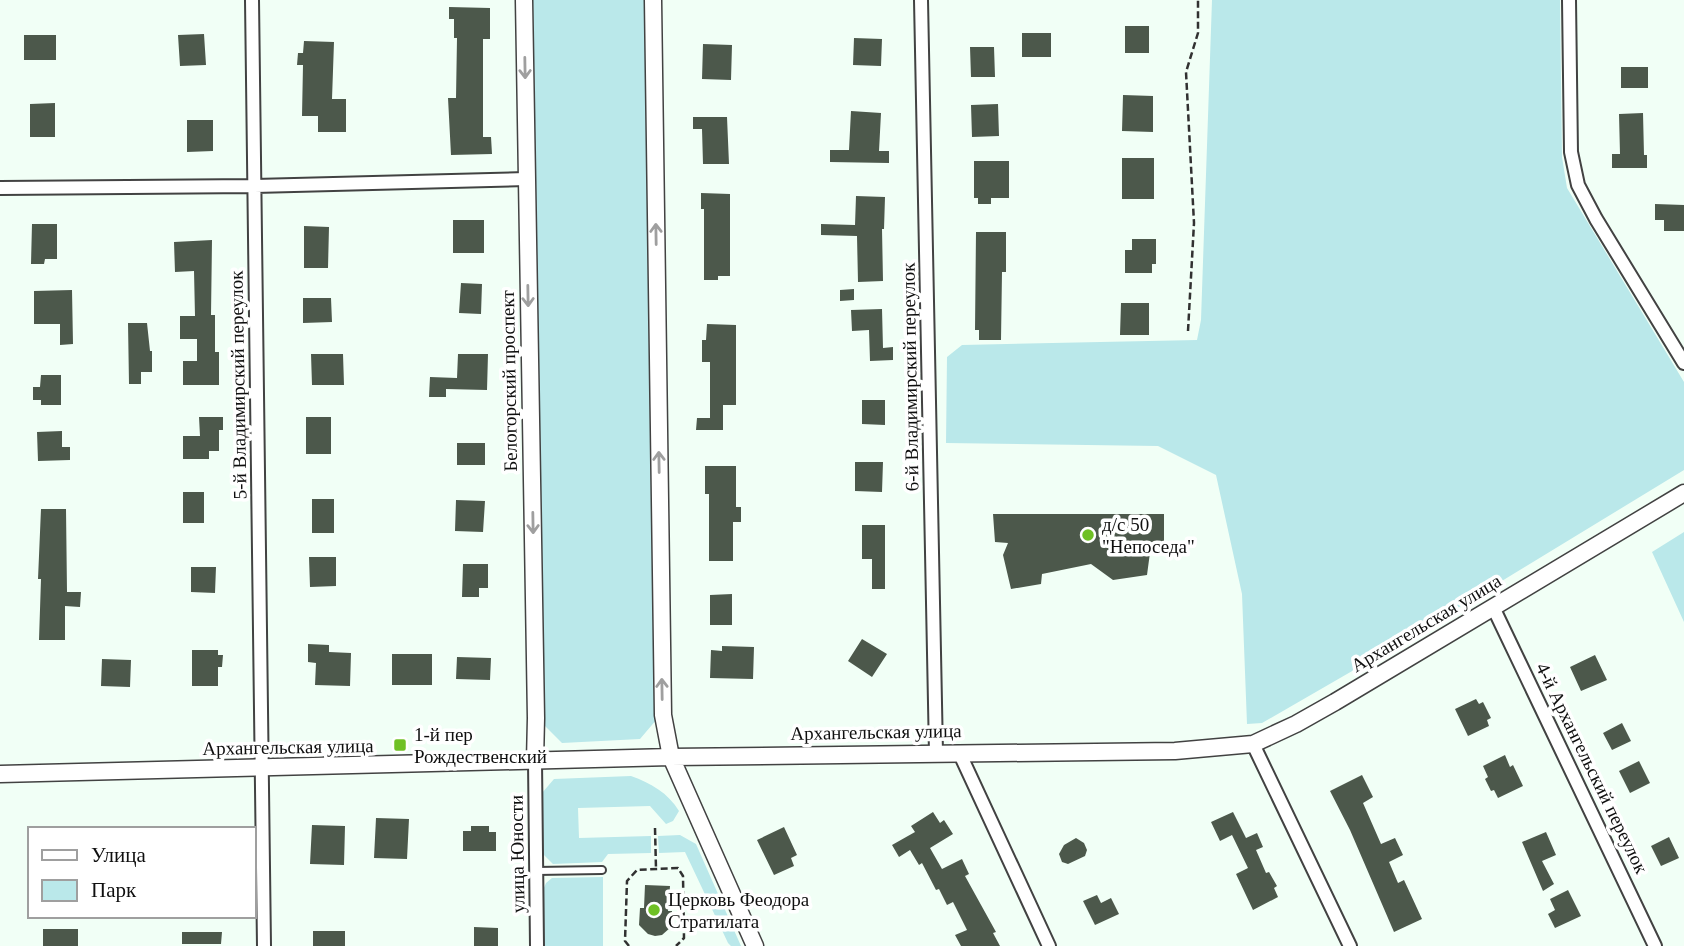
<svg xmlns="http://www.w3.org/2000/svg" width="1684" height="946" viewBox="0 0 1684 946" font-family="Georgia,serif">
	<rect width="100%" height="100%" fill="#f1fff6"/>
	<path fill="#bae8ea" d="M533,0H648L657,719L640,739L562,743L543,724Z
		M1212,0H1560L1562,157L1567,188L1684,382V470L1392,648L1262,723L1247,724L1242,594L1216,475L1158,446L946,443L947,357L962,345L1197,340L1201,320Z
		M1684,532V622L1652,552Z
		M631,776C651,783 668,793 679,811L673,821L666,824L650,806L578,808L579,838L651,836V853L608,854L602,862L553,864L542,853V793L554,779Z
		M680,835L696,844L741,946H731L728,943L685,852L659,853L658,836Z
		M603,877V946H544L543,890L546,883L552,878Z"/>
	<path fill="#4c584b" d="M449,7L490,8V39H483V137H491L492,154L451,155L448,98H456L457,38H454V19H449Z
		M1125,26H1149V53H1125Z
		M1022,33H1051V57H1022Z
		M204,34L206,65L180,66L178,35Z
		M24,35H56V60H24Z
		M854,38L882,39L881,66L853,65Z
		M304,41L334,42L332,99H346V132H318V116H302L303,65H297L298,53H303Z
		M703,44L732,45L731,80L702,79Z
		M970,47H994L995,77H971Z
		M1621,67H1648V88H1621Z
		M1123,95L1153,96V132L1122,131Z
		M55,103V137H30V104Z
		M998,104L999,136L972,137L971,105Z
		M851,111L881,113L879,151H889V163L830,162V150H849Z
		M1643,113L1644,155H1647V168H1612V154H1620L1619,114Z
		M693,117H727L729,164H703L702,129H693Z
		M187,120H213V151L187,152Z
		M1122,158H1154V199H1122Z
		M974,161H1009V198H991V204H978V198H974Z
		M701,193L730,194V276H718V280H704V209H701Z
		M856,196L885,197L884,229H882L883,281L858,282L857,236L821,235V224L855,225Z
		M1655,204L1684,205V231H1664V220H1655Z
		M453,220H484V253H453Z
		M32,224H57V259H45L44,264H31Z
		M304,226L329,227L328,268H304Z
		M976,232H1006V272H1002L1001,340H979V330H975Z
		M1132,239H1156V264H1152V273H1125V250H1132Z
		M212,240L211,315H215V352H219V385H183V361H197V339H180V316H195L194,271L175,272L174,242Z
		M461,283L482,284L481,314L459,313Z
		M854,289V300L840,301V290Z
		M72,290L73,344L60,345V324H34V291Z
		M303,298H331L332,322L303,323Z
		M1121,303H1149V335H1120Z
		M882,309L883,348L893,347V360L870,361L869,330L852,331L851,310Z
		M128,323H147L150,351H152V372H141V384H129Z
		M707,324L736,325V405H723V430H696L697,418H710V362H702V340H706Z
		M311,354H343L344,385H312Z
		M458,354H488L487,390L446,389V397H429L430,377L457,378Z
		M41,375H61V405H41V400H33V387H40Z
		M862,400H885V425L862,424Z
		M199,417H223V430H219V451H209V459H183V436H200Z
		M306,417H331V454H306Z
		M62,431V447H70V460L38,461L37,432Z
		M457,443H485V465H457Z
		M855,462H883L882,492L855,491Z
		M705,466H736V507H741V522H733V561H709V494H705Z
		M183,492H204V523H183Z
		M312,499H334V533H312Z
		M456,500L485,501L483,532L455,531Z
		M41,509H66L67,592H81L80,607L65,606V640H39L41,579H38Z
		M993,514H1164V545H1151L1147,575L1113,580L1091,564L1042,574L1041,584L1011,589L1003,555L1008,543L995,542Z
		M862,525H885V589H872V559H862Z
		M309,557H336V586L310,587Z
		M463,564H488V588H479V597H462Z
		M191,567H216L215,593L191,592Z
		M732,594V625H710V595Z
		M862,639L887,654L872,677L848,661Z
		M308,644L329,645V652L351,653L350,686L315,685L316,663L308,662Z
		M722,646L754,647L753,679L710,678L711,650L722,651Z
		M192,650H218V655H223L222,667H218V686H192Z
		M392,654H432V685H392Z
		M1595,655L1607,680L1581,691L1570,667Z
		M457,657L491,658L490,680L456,679Z
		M102,659L131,660L130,687L101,686Z
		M1476,699L1479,704L1483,702L1491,718L1487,720L1489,726L1468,736L1455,709Z
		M1622,723L1631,741L1612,750L1603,733Z
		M1505,755L1510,767L1513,765L1523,786L1498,798L1494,790L1491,791L1485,779L1488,777L1483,766Z
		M1639,761L1650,783L1630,793L1619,771Z
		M1362,775L1373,797L1363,803L1381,844L1395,838L1403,855L1389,862L1398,883L1404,880L1422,919L1394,932L1350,830L1330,791Z
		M933,812L940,823L944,820L953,834L930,848L942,869L962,859L969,874L965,876L996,932L993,933L1000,946H961L955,935L967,930L953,902L947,905L939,889L936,890L922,863L919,865L910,850L899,857L892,845L915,832L911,826Z
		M1233,812L1246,838L1257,833L1263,847L1256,850L1266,873L1269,872L1277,886L1274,888L1278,897L1253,910L1236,874L1248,868L1232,835L1220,841L1211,822Z
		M376,818L409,819L407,859L374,858Z
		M312,825L345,826L344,865L310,864Z
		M471,826H489V832H496V851H463V831H471Z
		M784,827L797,855L791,858L794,866L774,875L757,840Z
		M1546,832L1556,855L1542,861L1554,884L1543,891L1522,842Z
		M1669,837L1679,858L1661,866L1651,846Z
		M1076,838L1084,843L1087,850L1085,856L1068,864L1062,862L1059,854L1064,845Z
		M645,885L670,886L668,911H672L671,927L662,935L655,936L648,934L639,925L640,908H644Z
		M1568,890L1581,916L1555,928L1548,914L1555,910L1550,899Z
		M1097,895L1101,903L1111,898L1119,914L1095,925L1083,901Z
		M474,927L498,928V946H474Z
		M43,929H78V946H43Z
		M313,931H345V946H313Z
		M182,932H222L221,944H182Z"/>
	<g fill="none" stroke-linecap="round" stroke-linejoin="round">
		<g stroke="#424242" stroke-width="10">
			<path id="service" d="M536,871L602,870"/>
		</g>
		<g stroke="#424242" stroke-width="16">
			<path id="minor" d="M252,0L264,946
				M921,0L936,753
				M1569,0L1571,152L1578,185L1596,219L1684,363
				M0,188L255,186L526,179
				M1493,607L1655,946
				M1253,744L1350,946
				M959,752L1049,946
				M535,761L537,946"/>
		</g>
		<g stroke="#424242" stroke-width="19">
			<path id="tertiary" d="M524,0L536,718L535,761
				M653,0L663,715L671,757L755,946
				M0,774L671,757L1175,751L1253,744L1296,724L1335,702L1684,493"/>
		</g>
		<path stroke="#313131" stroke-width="2.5" stroke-dasharray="7 3.5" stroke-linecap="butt" d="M1188,331L1194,223L1186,72L1198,33V0
			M655,828L656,869
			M629,946L625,941L627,881L637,870L678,868L683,876L684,938L676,946"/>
		<use href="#service" stroke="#fff" stroke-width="6"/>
		<use href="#minor" stroke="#fff" stroke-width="12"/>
		<use href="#tertiary" stroke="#fff" stroke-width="16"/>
	</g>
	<defs><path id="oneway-shaft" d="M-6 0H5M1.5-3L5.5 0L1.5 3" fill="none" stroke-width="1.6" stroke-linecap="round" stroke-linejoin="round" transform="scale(1.75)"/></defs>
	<g stroke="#9f9f9f">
		<use href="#oneway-shaft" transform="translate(525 68) rotate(89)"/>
		<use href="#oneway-shaft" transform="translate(656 234) rotate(-91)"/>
		<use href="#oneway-shaft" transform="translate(528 296) rotate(89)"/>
		<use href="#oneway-shaft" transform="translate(659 462) rotate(-91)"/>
		<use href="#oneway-shaft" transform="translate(533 523) rotate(89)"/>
		<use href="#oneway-shaft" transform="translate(662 689) rotate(-91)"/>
	</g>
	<g fill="#6fc025" stroke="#fff" stroke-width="2.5">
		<circle cx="1088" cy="535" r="7"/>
		<rect x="393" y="738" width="14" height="14" rx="3.5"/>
		<circle cx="654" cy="910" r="7"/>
	</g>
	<g text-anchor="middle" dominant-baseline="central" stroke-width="7" stroke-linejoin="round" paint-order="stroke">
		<g font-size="19" fill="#0f0f0f" stroke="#fff">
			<text transform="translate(910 377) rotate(-91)">6-й Владимирский переулок</text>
			<text transform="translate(509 381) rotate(-91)">Белогорский проспект</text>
			<text transform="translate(238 385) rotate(-91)">5-й Владимирский переулок</text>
			<text transform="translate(1426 623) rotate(-31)">Архангельская улица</text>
			<text transform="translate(876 732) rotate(-1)">Архангельская улица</text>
			<text transform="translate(288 747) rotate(-1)">Архангельская улица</text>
			<text transform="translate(1592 768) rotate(64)">4-й Архангельский переулок</text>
			<text transform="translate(517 854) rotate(-91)">улица Юности</text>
		</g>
		<g font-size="19" fill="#0f0f0f" stroke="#fff" text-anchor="start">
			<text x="1102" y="524">д/с 50<tspan x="1102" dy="22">"Непоседа"</tspan></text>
			<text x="414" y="734">1-й пер<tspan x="414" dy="22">Рождественский</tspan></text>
			<text x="668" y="899">Церковь Феодора<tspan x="668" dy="22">Стратилата</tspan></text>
		</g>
	</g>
	<rect x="28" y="827" width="228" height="91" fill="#ffffff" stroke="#9f9f9f" stroke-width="2"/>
	<rect x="42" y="850" width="35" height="10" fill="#ffffff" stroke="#9f9f9f" stroke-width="2"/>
	<text x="91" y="862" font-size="21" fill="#0f0f0f">Улица</text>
	<rect x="42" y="880" width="35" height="21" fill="#bae8ea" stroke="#9f9f9f" stroke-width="2"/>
	<text x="91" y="897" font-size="21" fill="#0f0f0f">Парк</text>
</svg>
